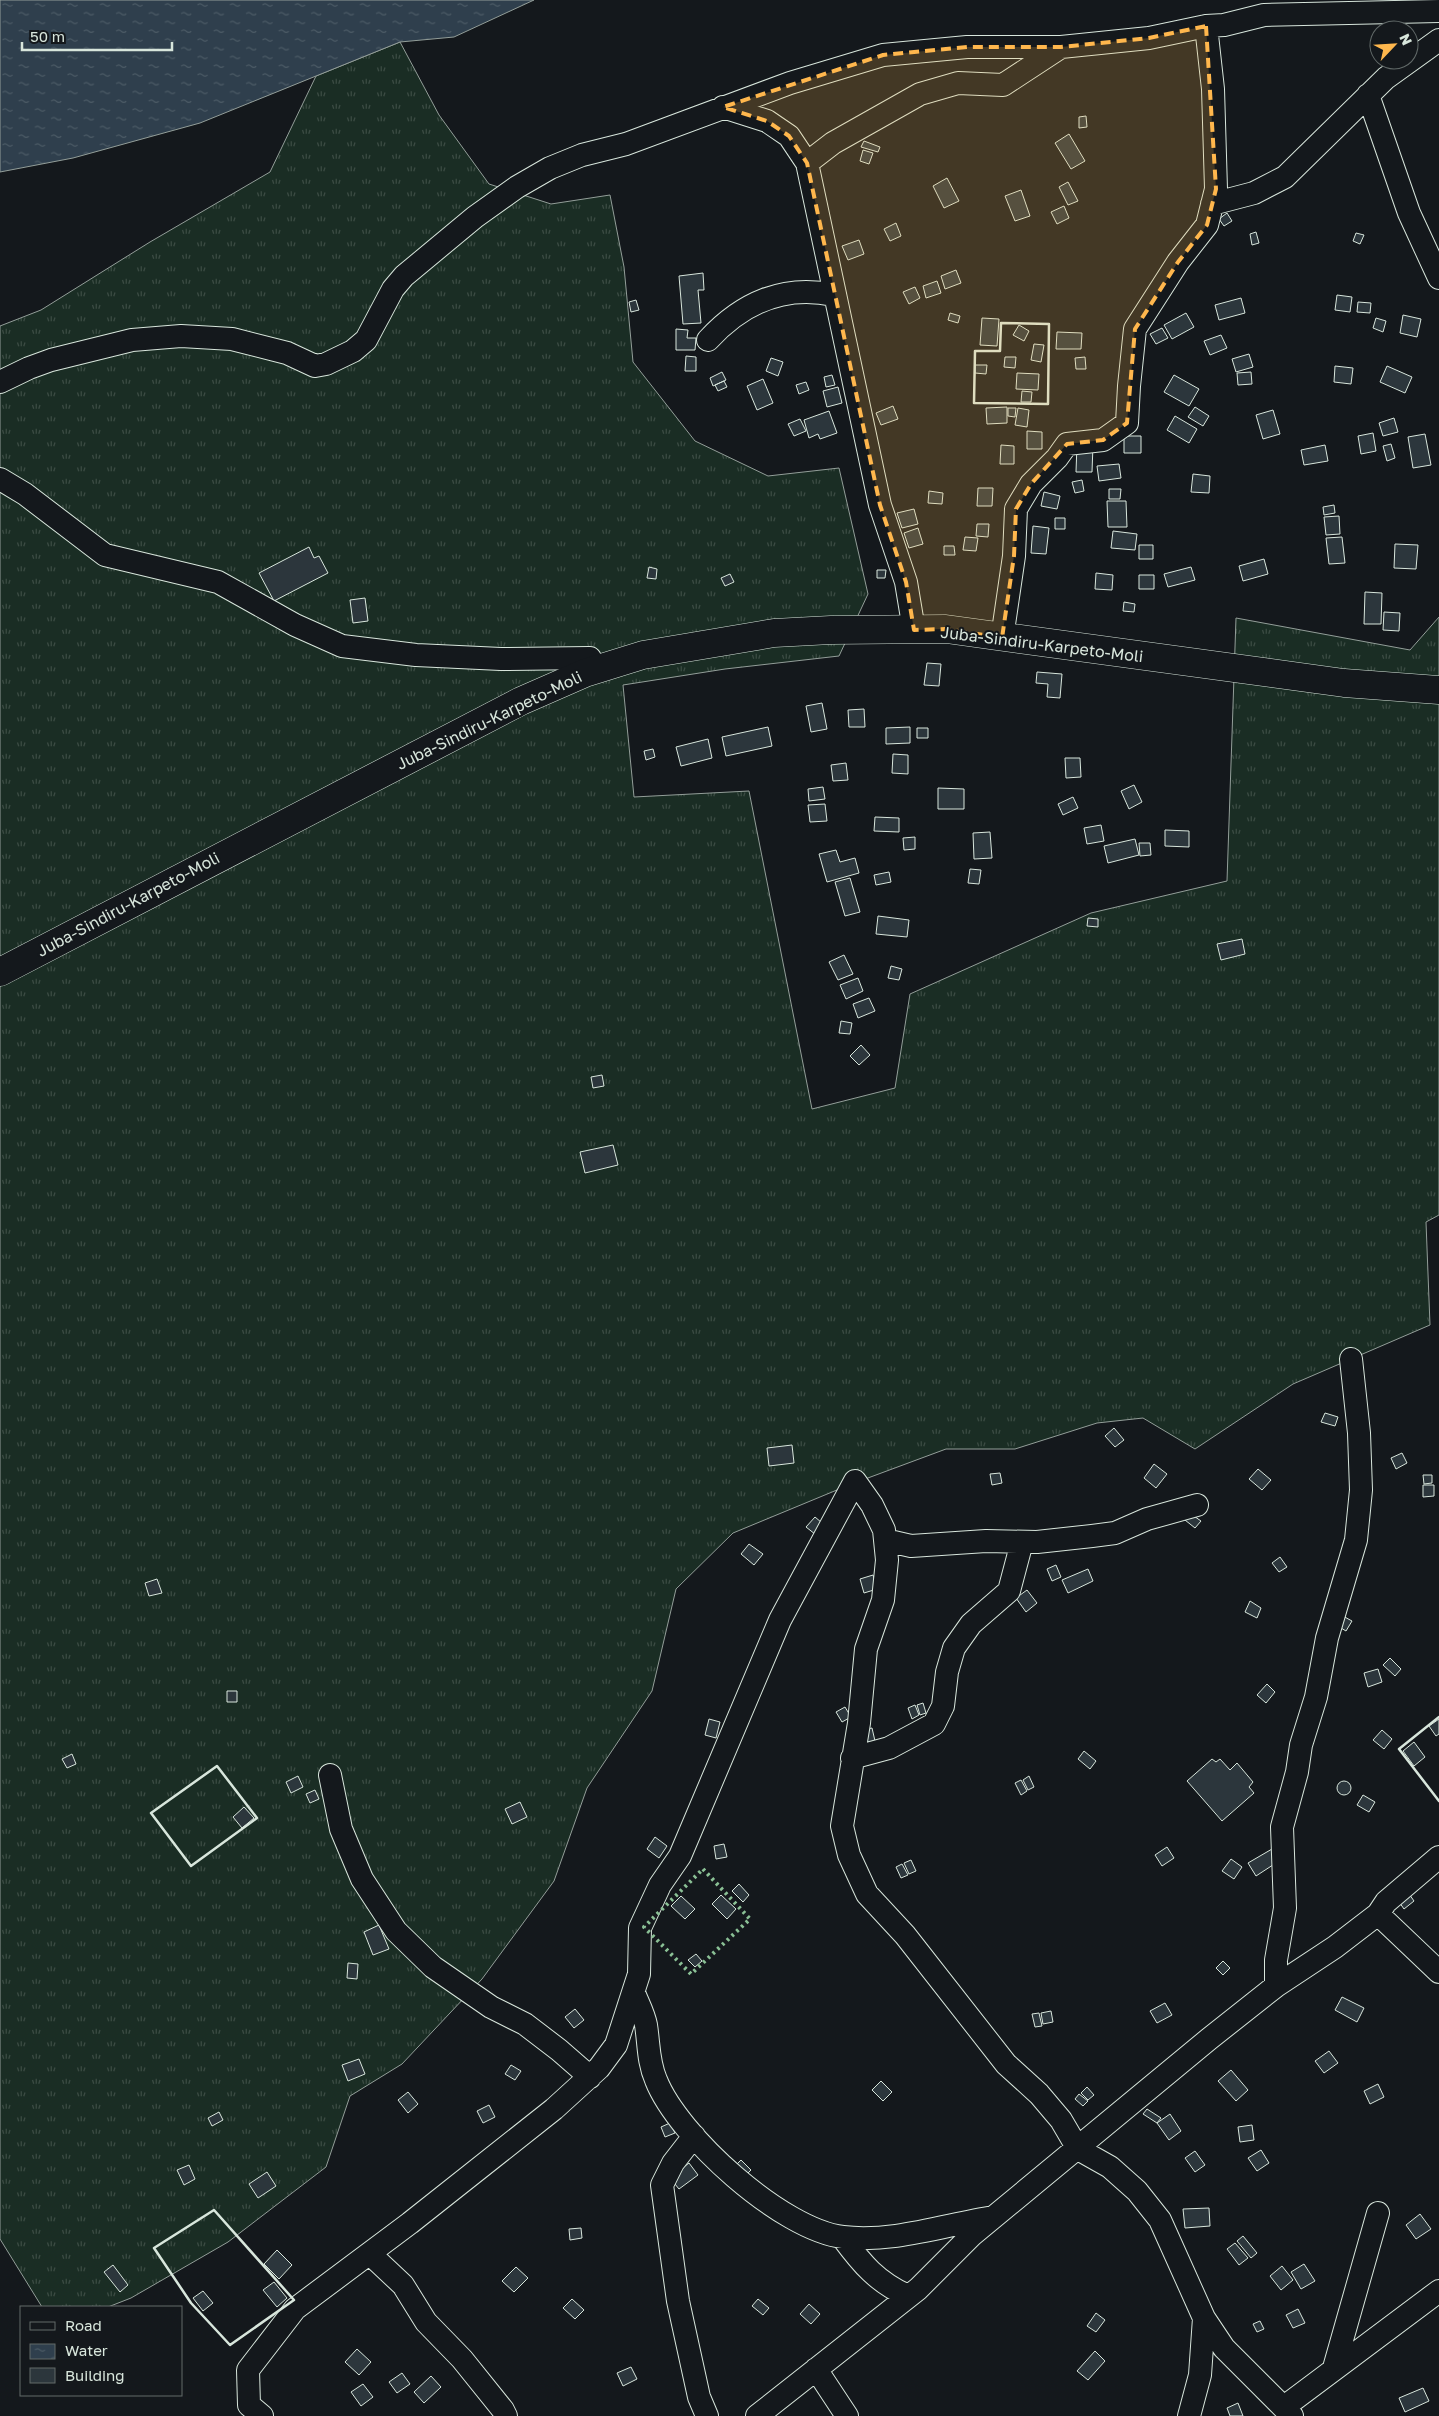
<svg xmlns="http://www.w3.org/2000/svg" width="1439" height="2416" viewBox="0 0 1439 2416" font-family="'Golos Text',sans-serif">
	<defs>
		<pattern id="grass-tufts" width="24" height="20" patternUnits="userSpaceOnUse" patternTransform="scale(1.25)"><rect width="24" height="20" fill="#1a2d24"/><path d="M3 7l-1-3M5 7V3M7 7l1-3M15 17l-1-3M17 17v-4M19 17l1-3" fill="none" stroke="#3b4b43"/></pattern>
		<pattern id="water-ripples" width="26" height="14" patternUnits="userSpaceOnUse" patternTransform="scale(1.25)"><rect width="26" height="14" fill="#2f3f4d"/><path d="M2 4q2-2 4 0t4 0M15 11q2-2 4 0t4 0" fill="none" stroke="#4c5b66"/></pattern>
	</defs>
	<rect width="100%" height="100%" fill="#14181c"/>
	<path fill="url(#grass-tufts)" stroke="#939e99" d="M400,42L439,115L489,184L551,204L610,195L624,267L633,362L695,441L768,476L839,468L868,594L839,656L725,669L623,685L634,797L749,791L812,1109L895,1088L910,994L1091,913L1227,881L1236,618L1410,650L1439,617V1215L1426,1222L1430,1325L1293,1384L1195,1449L1143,1418L1097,1423L1015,1449H946L849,1485L733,1533L676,1589L652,1691L587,1788L554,1881L482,1979L402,2064L350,2096L326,2167L228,2242L131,2298L108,2307H42L0,2239V326L41,310L150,242L270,172L316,76Z"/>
	<path fill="url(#water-ripples)" stroke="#939e99" d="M0,0H534L454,37L400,42L200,123L73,158L0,172Z"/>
	<path fill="#2c363c" stroke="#d8e6dc" d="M1086,116L1087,127L1079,128V117Z
		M1069,134L1085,161L1071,169L1055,143Z
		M864,141L880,147L878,152L861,147Z
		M863,150L873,153L869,164L860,161Z
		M947,178L959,201L944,208L933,186Z
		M1068,182L1078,201L1068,205L1059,187Z
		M1021,190L1030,216L1015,221L1005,196Z
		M1064,206L1069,218L1057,224L1051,212Z
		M1227,213L1232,221L1224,226L1219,219Z
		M896,223L901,236L890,241L884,229Z
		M1256,232L1259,243L1252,245L1250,234Z
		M1356,233L1364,235L1360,244L1353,241Z
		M859,240L864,254L848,260L842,246Z
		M956,270L961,283L945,289L941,276Z
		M703,273L704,290H698L701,323L683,324L679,276Z
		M937,281L941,293L926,298L923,286Z
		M915,287L920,298L909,304L903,292Z
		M1337,295L1352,297L1350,312L1335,310Z
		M1241,298L1245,313L1219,320L1215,305Z
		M636,300L639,310L631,312L629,302Z
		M1358,302L1371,303L1370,313L1357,312Z
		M950,313L960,316L958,323L948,320Z
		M1186,313L1194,327L1172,339L1164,325Z
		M1403,315L1421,319L1417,337L1400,333Z
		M982,318L999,319L997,346L980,345Z
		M1376,318L1386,321L1383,332L1373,328Z
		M1019,325L1029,331L1024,341L1013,335Z
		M1162,328L1168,338L1156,344L1150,334Z
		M676,329L688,330L687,338H696L695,350H676Z
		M1057,332L1082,333L1081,349H1056Z
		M1221,335L1227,348L1210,355L1204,341Z
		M1034,344L1044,345L1041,362L1031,360Z
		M1249,354L1253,367L1236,372L1232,359Z
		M686,356L696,357V371H685Z
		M1005,357H1016L1015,368L1004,367Z
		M1085,357L1086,369H1076L1075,358Z
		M771,358L783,362L778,376L766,371Z
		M975,365H987L986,374L975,373Z
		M1335,366L1353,368L1351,384L1334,382Z
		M1387,366L1412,377L1405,393L1380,382Z
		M722,372L726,380L713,386L710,378Z
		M1251,372L1252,384L1238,385L1237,373Z
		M1017,373L1039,374L1038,390L1016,389Z
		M832,375L835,385L826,387L824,377Z
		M1174,375L1199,389L1189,406L1164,392Z
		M763,379L773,403L757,410L747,386Z
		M724,381L727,387L718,391L715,385Z
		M806,382L809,390L799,394L796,385Z
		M838,387L842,403L827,407L823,391Z
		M1022,391L1032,392L1031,402H1021Z
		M893,406L898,419L881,425L876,413Z
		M1007,407V423L987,424L986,408Z
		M1195,407L1209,416L1203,426L1188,417Z
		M1008,408H1016L1015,417L1008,416Z
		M1018,408L1029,410L1027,427L1015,425Z
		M1273,410L1280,434L1263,439L1256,415Z
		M829,411L837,433L820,439L818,434L809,438L804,420Z
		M1175,416L1197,429L1189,443L1167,430Z
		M1394,418L1398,432L1383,436L1379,423Z
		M800,419L806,431L794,436L788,424Z
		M1027,431L1042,432V449H1027Z
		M1373,433L1376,451L1361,454L1358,436Z
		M1425,434L1431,465L1413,468L1408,437Z
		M1124,436H1141V453H1124Z
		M1077,444L1093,445L1092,472H1076Z
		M1391,444L1395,458L1387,461L1383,446Z
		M1001,445L1014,446V464H1000Z
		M1325,445L1328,461L1304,465L1301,450Z
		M1119,464L1121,478L1099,481L1097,466Z
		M1193,474L1210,476L1209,493L1191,492Z
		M1082,480L1084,491L1075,493L1072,482Z
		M978,488H993L992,506H977Z
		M1109,489H1121L1120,499H1109Z
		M929,491L943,493L942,504L928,503Z
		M1044,492L1060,496L1057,509L1041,506Z
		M1107,501H1126L1127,527H1108Z
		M1334,505L1335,513L1324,515L1323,507Z
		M914,509L918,524L902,528L897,513Z
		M1339,516L1340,534L1326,535L1324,517Z
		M1055,518H1065V529H1055Z
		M977,524H989L988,537L976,536Z
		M1033,526L1049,528L1046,554L1031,553Z
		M918,528L923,544L909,548L904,533Z
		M1113,531L1137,534L1135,550L1111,548Z
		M965,537L978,538L976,551L963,550Z
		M1342,537L1345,563L1329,564L1326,538Z
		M1395,544L1418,545L1416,569L1394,568Z
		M1139,545H1153V559H1139Z
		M944,546H954L955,555H944Z
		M309,547L314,558L319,556L328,573L274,601L259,573Z
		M1264,559L1268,574L1243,581L1239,566Z
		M649,567L657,569L656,579L647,578Z
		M1191,567L1195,580L1168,587L1164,574Z
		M877,570H886L885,578H877Z
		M1096,573L1113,575L1112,590L1095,589Z
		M730,574L734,582L725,586L721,578Z
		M1139,575H1154V589H1139Z
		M1365,592L1382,593L1381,624H1364Z
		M365,598L368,621L353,623L350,600Z
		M1124,602L1135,604L1134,612L1123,611Z
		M1384,612L1400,613L1399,631L1383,630Z
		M927,663L941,664L939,686L924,685Z
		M1037,672L1062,674L1060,698L1047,697L1048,684L1036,683Z
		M822,703L827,729L811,732L806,706Z
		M864,709L865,727H849L848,710Z
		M768,727L772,746L726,756L722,737Z
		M910,727V743L886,744V728Z
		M917,728H928V738H917Z
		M708,739L712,758L681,766L676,747Z
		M653,749L655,757L646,760L644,751Z
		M893,754L908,755V774L892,773Z
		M1065,758H1080L1081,777L1066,778Z
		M846,763L848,780L833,781L831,765Z
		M1134,785L1142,802L1129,809L1121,791Z
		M823,787L825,799L809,801L808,789Z
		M938,788L964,789V809H938Z
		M1073,797L1078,808L1063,815L1058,804Z
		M825,804L827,821L810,822L808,805Z
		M875,817L899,818V832L874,831Z
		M1101,825L1104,841L1087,844L1084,828Z
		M1165,830L1189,831V847L1165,846Z
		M990,832L992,858L974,859L973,833Z
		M915,837V849L904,850L903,838Z
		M1135,839L1139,855L1108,863L1104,846Z
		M1139,843H1150L1151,855L1140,856Z
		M836,850L840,862L855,858L859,873L827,882L819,854Z
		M970,869L981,870L979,884L968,883Z
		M889,872L891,882L876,885L874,875Z
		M850,878L860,912L845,916L835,882Z
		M878,916L909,920L907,937L876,934Z
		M1088,918L1098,919V927L1087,926Z
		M1242,939L1245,954L1221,960L1217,944Z
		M844,955L853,974L838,980L829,962Z
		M891,966L902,969L899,980L888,978Z
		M858,978L863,991L846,999L840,985Z
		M869,998L875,1011L858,1018L853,1004Z
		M841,1021L852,1023L850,1034L839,1033Z
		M861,1045L870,1055L859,1065L850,1056Z
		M602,1075L604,1086L593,1088L591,1077Z
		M613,1145L618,1165L585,1173L580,1152Z
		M1325,1413L1338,1417L1335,1426L1321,1422Z
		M1114,1428L1124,1440L1115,1447L1105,1436Z
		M792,1445L794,1463L769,1466L767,1448Z
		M1402,1453L1407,1463L1396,1469L1391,1458Z
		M1154,1464L1167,1474L1156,1488L1144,1478Z
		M1258,1469L1271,1480L1262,1490L1249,1479Z
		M1000,1473L1002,1483L992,1485L990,1474Z
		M1423,1475H1432V1483L1424,1484Z
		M1423,1485H1434V1496L1423,1497Z
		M1191,1514L1201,1521L1195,1528L1185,1520Z
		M815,1517L828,1528L820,1538L806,1527Z
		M749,1544L763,1554L754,1565L741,1554Z
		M1280,1557L1287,1567L1279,1572L1272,1563Z
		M1056,1565L1061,1577L1052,1581L1047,1569Z
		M1088,1569L1093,1581L1068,1593L1062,1580Z
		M873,1575L877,1589L864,1593L860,1579Z
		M157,1579L162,1593L149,1596L145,1583Z
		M1027,1590L1037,1603L1026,1612L1016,1598Z
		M1250,1601L1261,1608L1257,1618L1245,1612Z
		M1341,1615L1352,1621L1346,1631L1336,1625Z
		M1390,1658L1401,1669L1395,1676L1383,1665Z
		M1378,1669L1382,1682L1368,1687L1364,1673Z
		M1267,1684L1275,1692L1266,1703L1257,1695Z
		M227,1691H237V1702H227Z
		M923,1703L926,1713L920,1715L917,1705Z
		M915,1705L919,1715L912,1719L908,1708Z
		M845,1707L851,1717L842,1722L836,1712Z
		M709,1719L720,1722L716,1738L705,1735Z
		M1439,1719V1734L1436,1736L1429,1726Z
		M872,1728L875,1741L866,1743L862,1730Z
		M1382,1730L1392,1739L1384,1749L1373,1740Z
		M1414,1742L1425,1757L1414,1766L1403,1751Z
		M1084,1751L1096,1761L1090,1769L1078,1759Z
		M72,1754L76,1764L67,1768L62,1759Z
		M1212,1759L1216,1762L1220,1759L1230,1770L1237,1763L1253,1782L1249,1787L1254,1793L1222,1821L1187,1781Z
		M298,1776L303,1787L291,1793L286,1782Z
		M1029,1776L1034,1787L1028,1790L1023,1780Z
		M1021,1780L1027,1791L1021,1795L1015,1783Z
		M1337 1788a7 7 0 1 1 14 0a7 7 0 1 1-14 0Z
		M315,1790L319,1799L310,1803L306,1794Z
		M1363,1795L1375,1802L1369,1812L1357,1805Z
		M520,1802L527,1817L512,1824L505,1809Z
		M244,1807L254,1818L242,1828L233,1817Z
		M655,1837L667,1846L659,1858L647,1849Z
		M724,1844L727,1857L716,1859L714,1846Z
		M1167,1847L1174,1858L1162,1866L1155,1855Z
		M1272,1849L1279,1861L1256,1876L1248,1863Z
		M1231,1859L1242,1867L1234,1879L1222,1871Z
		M911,1860L916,1871L909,1874L904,1863Z
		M902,1864L908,1875L901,1878L896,1867Z
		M739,1884L749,1895L743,1902L732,1891Z
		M1407,1891L1414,1901L1404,1909L1397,1899Z
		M721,1895L736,1909L727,1919L712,1904Z
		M681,1896L695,1909L685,1919L671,1906Z
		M379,1925L389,1949L373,1955L364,1932Z
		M696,1954L702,1961L695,1967L688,1960Z
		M1223,1961L1230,1968L1223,1975L1216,1968Z
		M348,1963L358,1964L357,1979L347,1978Z
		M1342,1997L1364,2008L1357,2022L1335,2010Z
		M1165,2003L1172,2015L1157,2023L1150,2011Z
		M575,2009L584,2020L574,2028L565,2017Z
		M1051,2011L1053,2022L1043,2024L1041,2013Z
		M1039,2013L1042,2026L1035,2027L1032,2014Z
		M1329,2051L1338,2063L1324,2073L1315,2061Z
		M359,2059L365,2074L348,2081L342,2065Z
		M511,2065L521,2071L515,2080L505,2074Z
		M1231,2070L1248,2090L1236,2101L1218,2081Z
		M881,2081L892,2092L883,2101L872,2090Z
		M1378,2084L1384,2097L1370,2104L1364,2091Z
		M1087,2087L1094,2095L1088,2100L1081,2093Z
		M408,2092L418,2104L408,2113L398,2100Z
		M1079,2094L1088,2101L1083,2106L1075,2099Z
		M489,2105L495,2117L483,2123L477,2111Z
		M1147,2109L1161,2118L1157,2123L1143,2114Z
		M219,2112L223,2120L212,2126L208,2118Z
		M1170,2114L1181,2131L1169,2140L1157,2123Z
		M670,2123L675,2133L665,2137L661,2127Z
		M1252,2125L1254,2140L1240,2142L1238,2127Z
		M1261,2150L1269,2163L1257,2171L1248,2158Z
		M1195,2151L1205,2165L1195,2172L1185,2158Z
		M741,2160L751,2170L741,2180L731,2170Z
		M689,2163L698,2175L679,2189L670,2178Z
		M189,2165L195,2179L184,2185L177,2170Z
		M267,2172L276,2186L258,2198L249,2184Z
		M1209,2208L1210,2226L1185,2228L1183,2209Z
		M1420,2214L1431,2229L1416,2239L1406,2225Z
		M581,2228L582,2238L570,2240L569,2229Z
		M1243,2236L1257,2253L1251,2258L1237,2241Z
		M1235,2243L1248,2258L1239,2265L1227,2249Z
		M277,2250L292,2265L279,2279L264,2264Z
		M1304,2264L1315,2281L1301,2289L1291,2272Z
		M113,2265L128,2285L120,2292L104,2272Z
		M1282,2266L1293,2280L1281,2290L1270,2276Z
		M516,2267L528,2278L514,2292L502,2281Z
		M274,2282L287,2298L277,2307L263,2290Z
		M203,2291L213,2303L203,2311L193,2298Z
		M572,2299L584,2310L575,2319L563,2308Z
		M758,2299L769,2308L763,2315L752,2306Z
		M809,2304L820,2314L811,2324L800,2314Z
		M1298,2309L1305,2323L1293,2328L1286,2315Z
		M1096,2313L1105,2320L1096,2332L1087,2326Z
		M1260,2321L1264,2329L1257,2332L1253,2324Z
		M357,2349L371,2362L359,2375L345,2362Z
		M1095,2351L1105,2361L1088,2380L1077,2371Z
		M631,2367L637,2379L623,2386L617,2373Z
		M402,2373L410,2384L397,2393L389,2382Z
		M431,2376L441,2387L424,2403L414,2392Z
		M363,2384L373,2397L361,2406L351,2392Z
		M1423,2388L1429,2401L1405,2412L1399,2398Z
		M1238,2403L1243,2416H1230L1227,2408Z"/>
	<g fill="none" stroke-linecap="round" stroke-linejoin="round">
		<g stroke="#d8e6dc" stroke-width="24">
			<path id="minor" d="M1368,95L1409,213L1439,278
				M723,107L767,121L789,136L807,163L880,505L906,582L914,630
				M807,163L833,143L920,94L958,83L1003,85L1061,47
				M1212,204L1254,193L1285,177L1386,78L1439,40
				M708,340C742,303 784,284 834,295
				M0,382L29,368L51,360L132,340L181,336L232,339L287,353L315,366L326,364L353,351L366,340L393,289L404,276L475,217L517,187L550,168L582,155L626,144L790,83L883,55L967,47H1061L1149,38L1206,26L1224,25L1264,15L1439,11
				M0,479L25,494L105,555L218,582L295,625L342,646L416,655L501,659L590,658
				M1002,638L1014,556L1016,509L1031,484L1057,458L1067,444L1103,440L1127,423L1129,386L1135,329L1178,262L1207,225L1216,189L1213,89L1206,26
				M885,1540L911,1546L986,1541L1037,1542L1092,1536L1115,1533L1147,1519L1197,1505
				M852,1758L889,1748L934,1724L943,1706L947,1672L954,1648L971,1624L1009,1591L1022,1542
				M330,1775L341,1829L362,1879L396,1931L433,1967L491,2007L525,2024L559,2050L590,2077
				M1378,1914L1439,1972
				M1276,1986V1960L1285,1908L1282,1827L1297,1772L1301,1745L1316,1697L1327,1638L1356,1540L1361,1490L1359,1433L1351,1359
				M634,1993C638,2003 644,2014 646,2025C649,2044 648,2062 656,2080C678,2136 782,2230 843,2237C892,2243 944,2225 993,2217
				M694,2136L673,2163L662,2185L678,2301L699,2397L707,2416
				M842,2237C862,2264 877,2282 908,2296
				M370,2254L403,2285L426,2322L462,2359L503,2410L506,2416
				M1334,2368L1378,2213
				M816,2369L847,2416
				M1284,2407L1439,2291
				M262,2416L249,2405L248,2370L295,2309L410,2223L554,2109L599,2068L616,2045L639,1974L640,1928L660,1885L680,1856L780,1620L855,1481L872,1505L884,1530L887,1560L883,1600L866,1649L859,1723L842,1826L849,1855L867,1894L905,1935L1006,2064L1039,2094L1061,2120L1078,2149L1110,2167L1137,2191L1160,2220L1204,2318L1224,2348L1292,2416
				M757,2416L918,2289L972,2235L1209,2039L1276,1986L1335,1947L1378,1914L1386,1902L1439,1857
				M1189,2416L1200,2375L1204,2318"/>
		</g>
		<g stroke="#d8e6dc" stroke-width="29">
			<path id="major" d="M0,972L521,701L585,673L643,655L774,633L831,630L946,629L1344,683L1439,690"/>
		</g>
		<use href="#minor" stroke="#14181c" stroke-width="22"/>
		<use href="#major" stroke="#14181c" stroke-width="28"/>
		<path stroke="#8ac095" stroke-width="4" stroke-dasharray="2.5 4" stroke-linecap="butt" d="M703,1869L750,1919L691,1974L644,1927Z"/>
		<path stroke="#d8e6dc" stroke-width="2.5" d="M1001,323L1049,324L1048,404L974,403L975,351H1000Z
			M1439,1717L1399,1749L1439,1801
			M217,1766L257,1818L191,1866L151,1813Z
			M214,2210L294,2300L230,2345L191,2303L154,2248Z"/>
	</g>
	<path fill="#ffb74d" fill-opacity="0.2" stroke="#ffb74d" stroke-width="4" stroke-dasharray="10 6" stroke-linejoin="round" d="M1206,26L1216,189L1207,225L1178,262L1135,329L1127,423L1103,440L1067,444L1031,484L1016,509L1014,556L1002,638L946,629L914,630L906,582L880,505L807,163L789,136L767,121L723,107L883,55L967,47H1061L1149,38Z"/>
	<g text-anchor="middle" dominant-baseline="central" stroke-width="4" stroke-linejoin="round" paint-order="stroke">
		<g font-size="16" fill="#d8e6dc" stroke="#14181c">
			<text transform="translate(1042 644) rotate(7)">Juba-Sindiru-Karpeto-Moli</text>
			<text transform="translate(489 720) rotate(-26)">Juba-Sindiru-Karpeto-Moli</text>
			<text transform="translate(128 904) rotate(-28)">Juba-Sindiru-Karpeto-Moli</text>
		</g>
	</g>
	<rect x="20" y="2306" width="162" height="90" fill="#14181c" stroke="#626a69"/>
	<rect x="30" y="2322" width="25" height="8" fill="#14181c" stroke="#626a69"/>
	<text x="65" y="2331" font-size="15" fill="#d8e6dc">Road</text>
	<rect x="30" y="2344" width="25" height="15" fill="url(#water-ripples)" stroke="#626a69"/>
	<text x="65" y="2356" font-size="15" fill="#d8e6dc">Water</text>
	<rect x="30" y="2368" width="25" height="15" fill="#2c363c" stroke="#626a69"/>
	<text x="65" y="2381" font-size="15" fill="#d8e6dc">Building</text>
	<g transform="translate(1394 45) rotate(65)"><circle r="24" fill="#14181c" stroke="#626a69"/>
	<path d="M0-4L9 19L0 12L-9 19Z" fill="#ffb74d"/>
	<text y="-8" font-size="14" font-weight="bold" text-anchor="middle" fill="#d8e6dc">N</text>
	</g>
	<path d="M22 42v8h150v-8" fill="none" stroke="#d8e6dc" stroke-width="2.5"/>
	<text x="30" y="42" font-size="15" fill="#d8e6dc" stroke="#14181c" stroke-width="4" paint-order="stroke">50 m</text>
</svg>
